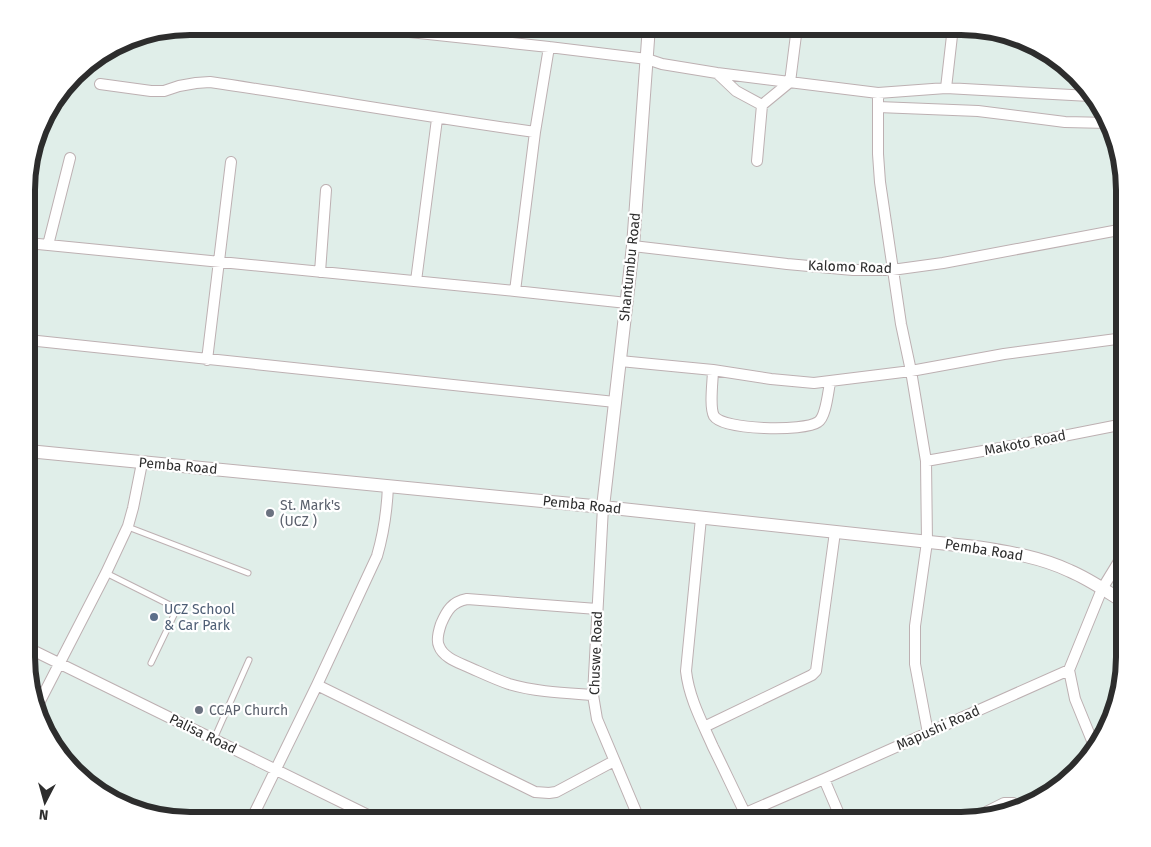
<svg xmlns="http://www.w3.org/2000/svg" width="1151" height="847" viewBox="0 0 1151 847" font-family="'Fira Sans',sans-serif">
	<rect width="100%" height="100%" fill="#e0eee9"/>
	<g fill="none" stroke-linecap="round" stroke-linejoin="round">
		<g stroke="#bdb0b2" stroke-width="7">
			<path id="service" d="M128,527L248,573
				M106,573L170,605L175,613L151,663
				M214,739L249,660"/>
		</g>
		<g stroke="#bdb0b2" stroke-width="12">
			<path id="minor" d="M353,26L549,47L647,59L662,64L717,73L878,93L946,88L1090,96
				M717,73L736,91L762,105
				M100,84L151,91H164L179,86L196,83L210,82C319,98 427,117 535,132
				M946,88L953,27
				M878,93V154L880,182L901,324L911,371L926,461L927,542L915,626V664L928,733
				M762,105L790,82L797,27
				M878,107L978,111L1065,122L1109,123
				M757,161L762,105
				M28,243L515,291L627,303
				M48,245L70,158
				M633,246L787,264L853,270H892L943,263L1124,229
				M320,272L326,190
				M416,281L437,119
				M515,291L535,132L549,47
				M28,340L615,402
				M207,360L231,162
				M620,361L713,370L771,379L814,383L911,371L1004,354L1124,338
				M713,370C713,380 709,407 714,416C723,430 804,432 818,422C826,417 828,392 830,383
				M926,461L1028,443L1124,424
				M603,507L593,695L597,719L640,821
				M701,518L686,671C689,698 702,722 713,747C724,769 734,791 745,813
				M28,648L378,820
				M1069,670L1075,699L1095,748
				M317,685L535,792L549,793L556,792L614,761
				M593,695C565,693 536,692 509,684C494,679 480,672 466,666C457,662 443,657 439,646C436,640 439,630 441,624C447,610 452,602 467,599L597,609
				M37,707L106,573L128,526L133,508L142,463
				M704,727L812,675L816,671L835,532
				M824,779L842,821
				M974,818L1004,803H1013L1018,807
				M251,820L317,685L377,556C384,532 387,510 388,486
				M350,820L356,810
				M727,821L824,779L1069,670L1102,589L1124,553"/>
		</g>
		<g stroke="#bdb0b2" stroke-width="14">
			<path id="tertiary" d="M28,451L603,507L976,547C1008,552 1041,557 1070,571C1089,579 1106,591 1124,602
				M603,507L633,246L649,26"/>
		</g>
		<use href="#service" stroke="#fff" stroke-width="5"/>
		<use href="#minor" stroke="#fff" stroke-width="10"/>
		<use href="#tertiary" stroke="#fff" stroke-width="12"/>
	</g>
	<g fill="#6b7280" stroke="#fff" stroke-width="2">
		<circle cx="270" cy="513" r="5"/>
		<circle cx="199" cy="710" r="5"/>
	</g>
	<circle fill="#5c6f8a" stroke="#fff" stroke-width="2" cx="154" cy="617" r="5"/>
	<g text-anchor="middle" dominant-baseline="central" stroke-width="4.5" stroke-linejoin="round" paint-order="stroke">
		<g font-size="14" fill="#2d2d2d" stroke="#fff">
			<text transform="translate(630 267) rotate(-84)">Shantumbu Road</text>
			<text transform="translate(850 267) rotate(2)">Kalomo Road</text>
			<text transform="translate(1025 443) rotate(-11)">Makoto Road</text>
			<text transform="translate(178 466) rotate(5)">Pemba Road</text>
			<text transform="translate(582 505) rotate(6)">Pemba Road</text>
			<text transform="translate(984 550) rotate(9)">Pemba Road</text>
			<text transform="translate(596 653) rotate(-88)">Chuswe Road</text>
			<text transform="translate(938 728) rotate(-24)">Mapushi Road</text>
			<text transform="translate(203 734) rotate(26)">Palisa Road</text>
		</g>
		<g font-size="14" fill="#5b616d" stroke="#fff" text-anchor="start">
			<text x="280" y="505">St. Mark's<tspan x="280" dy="16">(UCZ )</tspan></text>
			<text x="209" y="710">CCAP Church</text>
		</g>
		<g font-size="14" fill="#4e5e75" stroke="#fff" text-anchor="start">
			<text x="164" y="609">UCZ School<tspan x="164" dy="16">&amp; Car Park</tspan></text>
		</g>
	</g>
	<path d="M0 0H1151V847H0ZM190 35H961A155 155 0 0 1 1116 190V657A155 155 0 0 1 961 812H190A155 155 0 0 1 35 657V190A155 155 0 0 1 190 35Z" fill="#fff" fill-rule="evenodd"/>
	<path fill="none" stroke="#2d2d2d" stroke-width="6" d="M190 35H961A155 155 0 0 1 1116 190V657A155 155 0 0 1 961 812H190A155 155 0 0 1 35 657V190A155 155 0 0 1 190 35Z"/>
	<g transform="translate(45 802) rotate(186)" stroke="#ffffff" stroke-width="4" paint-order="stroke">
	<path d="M0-4L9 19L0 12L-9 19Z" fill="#2d2d2d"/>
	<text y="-8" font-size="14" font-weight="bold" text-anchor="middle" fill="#2d2d2d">N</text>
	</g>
</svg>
